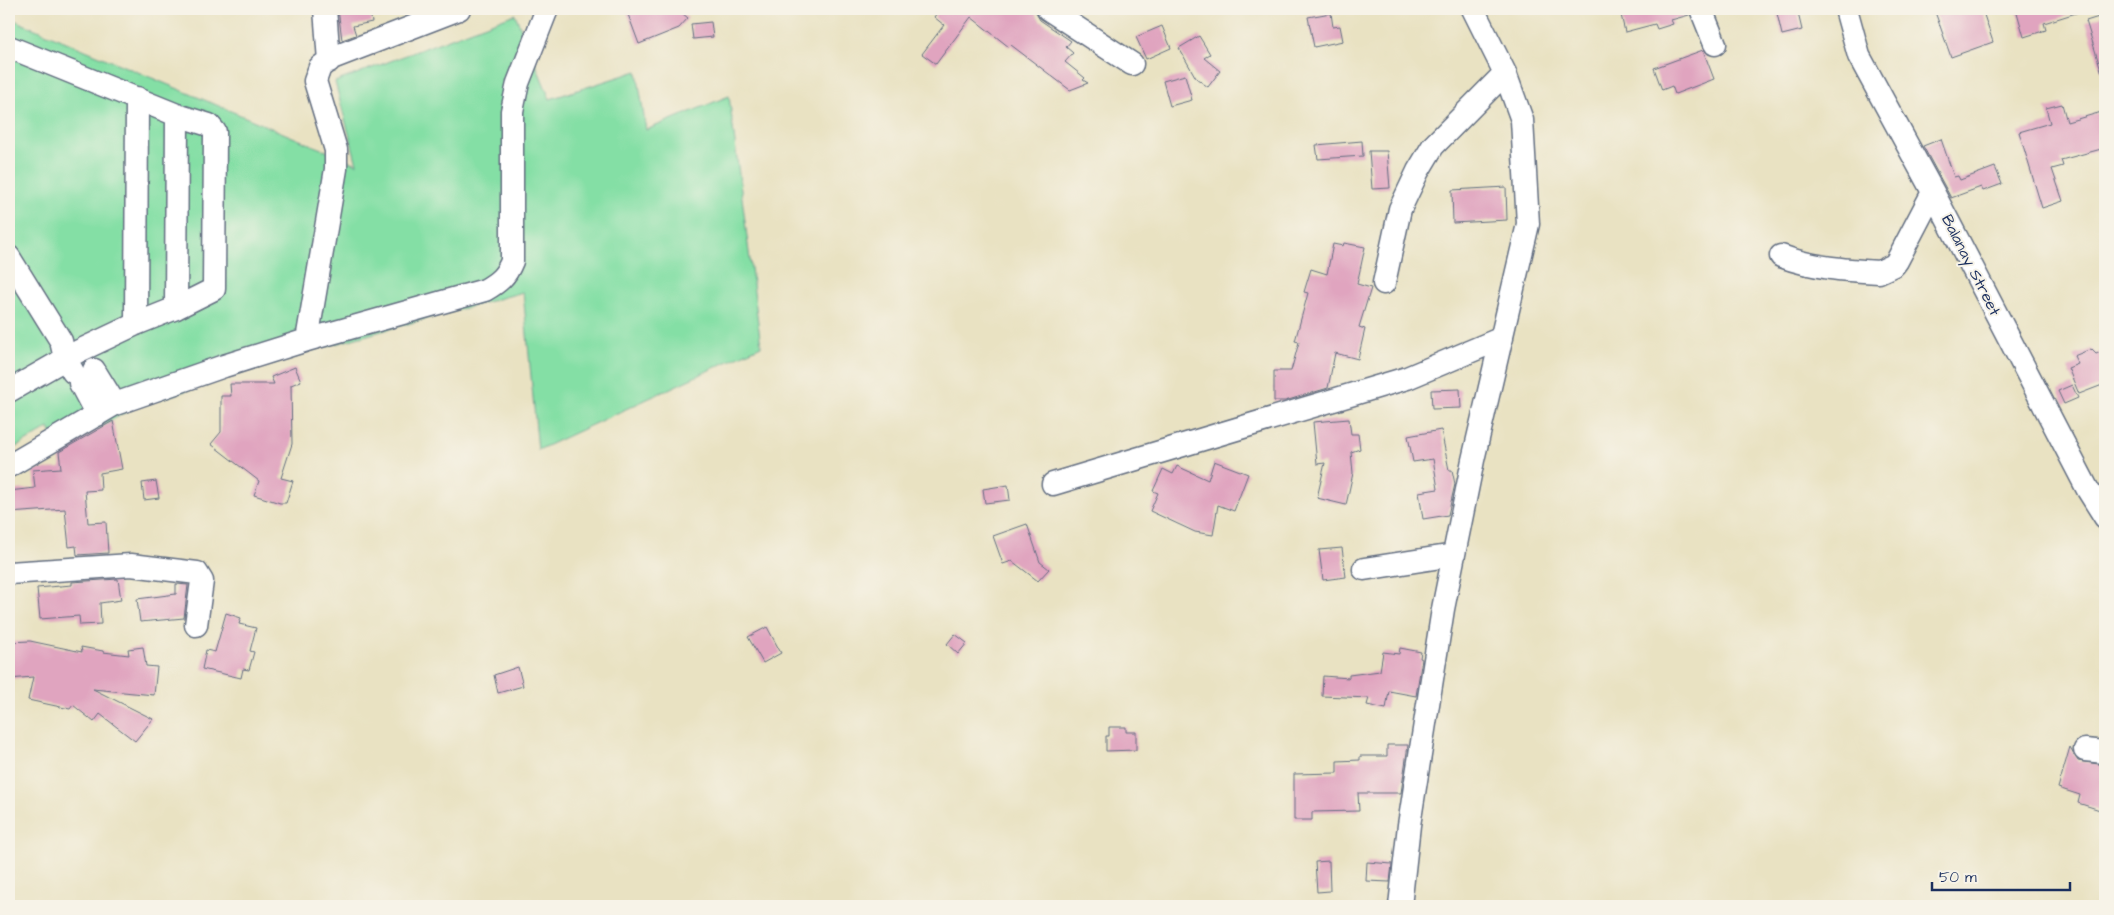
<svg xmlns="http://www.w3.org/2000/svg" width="2114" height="915" viewBox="0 0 2114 915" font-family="'Architects Daughter',sans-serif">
	<rect width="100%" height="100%" fill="#f7f3e8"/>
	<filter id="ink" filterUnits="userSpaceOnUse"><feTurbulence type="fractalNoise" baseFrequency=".02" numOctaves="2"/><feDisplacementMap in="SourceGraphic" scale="10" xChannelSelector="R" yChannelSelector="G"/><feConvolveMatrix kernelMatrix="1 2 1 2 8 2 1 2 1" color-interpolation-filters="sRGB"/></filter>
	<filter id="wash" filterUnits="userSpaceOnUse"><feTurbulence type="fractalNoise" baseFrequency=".0096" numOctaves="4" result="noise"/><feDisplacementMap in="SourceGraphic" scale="20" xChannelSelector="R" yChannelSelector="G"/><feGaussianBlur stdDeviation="1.12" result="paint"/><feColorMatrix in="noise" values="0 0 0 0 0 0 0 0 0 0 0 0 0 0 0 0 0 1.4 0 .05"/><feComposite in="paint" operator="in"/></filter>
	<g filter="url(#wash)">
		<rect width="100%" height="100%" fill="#e9e2c2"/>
		<path fill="#84dfa5" stroke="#508782" d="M515,14L550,99L637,71L646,130L729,96L761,346L538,450L523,292L313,350L135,407L59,450L49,428L16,447L9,436V18L357,164L335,82Z"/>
		<g id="blocks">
			<path fill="#e0a4bf" d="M338,9H369L372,22L353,26L356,35L342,40Z
				M626,9H677L688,18L679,28L639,44Z
				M940,9H1035L1037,15L1040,20L1071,41L1066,47L1073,53L1065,62L1085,78L1083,80L1088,83L1070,90L1011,45L1009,47L971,17L936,64L922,54L944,25L934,17Z
				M1645,9H1688L1689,15L1671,20L1673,24L1657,29L1655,24L1625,32L1621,15Z
				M1776,9H1797L1802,30L1782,35Z
				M1934,9H1982L1993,42L1951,57Z
				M2016,9H2078L2079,12L2044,23L2046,30L2024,37Z
				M1331,13L1333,27L1340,26L1343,41L1314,47L1308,17Z
				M2105,15V72L2102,73L2086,21Z
				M711,22L713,37L693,39L691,24Z
				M1162,26L1171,48L1146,59L1136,37Z
				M1199,36L1210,54L1204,58L1220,71L1208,87L1196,78L1179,48Z
				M1703,50L1714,79L1675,94L1672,86L1662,90L1654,68Z
				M1185,75L1192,100L1170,106L1163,81Z
				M2062,104L2067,122L2105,111V148L2061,160L2063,166L2052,169L2063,201L2042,208L2019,132L2050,123L2046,108Z
				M1941,139L1954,177L1958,176L1960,180L1995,167L2002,184L1983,191L1981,187L1951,198L1923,146Z
				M1362,141L1363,156L1318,159L1316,145Z
				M1369,151H1387L1390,188L1372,189Z
				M1506,187L1507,220L1453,223L1452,190Z
				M1344,243L1365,247L1357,284L1371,288L1359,327L1365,329L1358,359L1335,353L1328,388L1285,401H1274V371H1291L1299,342L1295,341L1308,293L1304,292L1311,269L1327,274L1333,244L1343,246Z
				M2091,349L2096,354L2105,350V384L2079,394L2068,368L2078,364L2074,356Z
				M295,367L301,381L291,385L292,444L281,478L293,481L286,503H280L254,495L259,481L211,444L221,432V396H231L230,384H274L271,377Z
				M2072,385L2078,398L2064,404L2058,391Z
				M1460,389L1461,408L1432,409L1431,390Z
				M1349,419L1351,434H1358L1360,449L1351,452L1353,473L1346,505L1317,498L1325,463L1317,464L1313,422Z
				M113,421L122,469L100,473L101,490L85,491L88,523L106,522L108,553L77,555L76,546L69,547L65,509L9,513V491L35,488L33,470L61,468L59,452Z
				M1441,430L1449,470H1452L1455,484L1448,515L1423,519L1419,492L1438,489L1433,459L1413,462L1408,436Z
				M1214,461L1248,474L1234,511L1218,505L1213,535L1195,532L1150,511L1158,493L1153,491L1163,469L1173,474L1177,466L1208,480Z
				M156,481L159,498L144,500L142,483Z
				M1008,485L1010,500L985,503L983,489Z
				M1027,524L1040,562L1049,569L1038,581L1012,561L1003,564L993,536Z
				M1342,548L1346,577L1323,580L1319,550Z
				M118,579L121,600L100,603L101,624L80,625L79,616L40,619L37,588L72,585V582Z
				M176,584L188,585L184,618L140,622L137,599L176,594Z
				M226,613L241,618L239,624L256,628L250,651L254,652L249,670L243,669L241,678L202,669L206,650L215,652Z
				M767,627L781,653L763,663L748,637Z
				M955,634L967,643L958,654L947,644Z
				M30,641L82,652L81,647L103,651V652L129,655L128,649L143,647L146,666L157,667L154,695L93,689L153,719L135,741L100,714L94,722L73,705L70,709L28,700L33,677L9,679V642Z
				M1400,648L1421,652L1420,658L1422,659L1416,696L1389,691L1386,709L1367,705L1369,698L1322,696L1323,676L1349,678V675L1380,671L1383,652L1399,654Z
				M518,667L523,686L498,693L494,675Z
				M1109,727H1126V732H1136V750L1106,751V736H1109Z
				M1387,745H1408L1401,793H1358L1359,811L1312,812V820H1294V774L1337,773V761L1360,760V756H1387Z
				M2070,747L2078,761L2105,765V792L2100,810L2078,803L2080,795L2058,788Z
				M1329,861L1330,891L1317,892L1315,862Z
				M1367,862L1392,864L1390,882L1366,881Z"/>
		</g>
	</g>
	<g filter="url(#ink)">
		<use href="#blocks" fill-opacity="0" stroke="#636e81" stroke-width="1"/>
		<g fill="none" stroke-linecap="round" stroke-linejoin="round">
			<g stroke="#636e81" stroke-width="25">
				<path id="minor" d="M325,9L329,61
					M1048,9L1132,64
					M1701,9L1715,44
					M1846,9L1859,56L1933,192L2088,490L2105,517
					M9,47L177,115L209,125L215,132L214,289L176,308L136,324L79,351L9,391
					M1781,256C1813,268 1845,270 1879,272L1894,265L1897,261L1933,192
					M9,257L61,341L65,358L73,372
					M1384,283L1400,209L1418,171L1433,146L1505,73
					M176,308L177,115
					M136,324L137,98
					M307,340L336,169V150L315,81L320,67L332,58L459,9
					M94,370L115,404
					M80,383L97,415
					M9,466L115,404L224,366L307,340L485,290C499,282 506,276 512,261V111L518,83L547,9
					M1053,484L1407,378L1502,338
					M1364,569L1454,555
					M9,573L131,565L197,573L202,581L196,625
					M2085,750L2105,752
					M1400,906L1409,825L1443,609L1473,460L1528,224L1522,120L1505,73L1473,9"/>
			</g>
			<use href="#minor" stroke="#fff" stroke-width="22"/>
		</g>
	</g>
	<g text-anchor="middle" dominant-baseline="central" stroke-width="4" stroke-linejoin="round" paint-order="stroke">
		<g font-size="16" fill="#1b2f5e" stroke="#f7f3e8">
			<text transform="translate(1971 265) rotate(63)">Balanay Street</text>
		</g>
	</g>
	<rect width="2114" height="915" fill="none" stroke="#f7f3e8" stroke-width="30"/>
	<path d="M1932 882v8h138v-8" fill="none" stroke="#1b2f5e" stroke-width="2.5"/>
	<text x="1939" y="882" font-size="15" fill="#1b2f5e" stroke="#f7f3e8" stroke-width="4" paint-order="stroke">50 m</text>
</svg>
